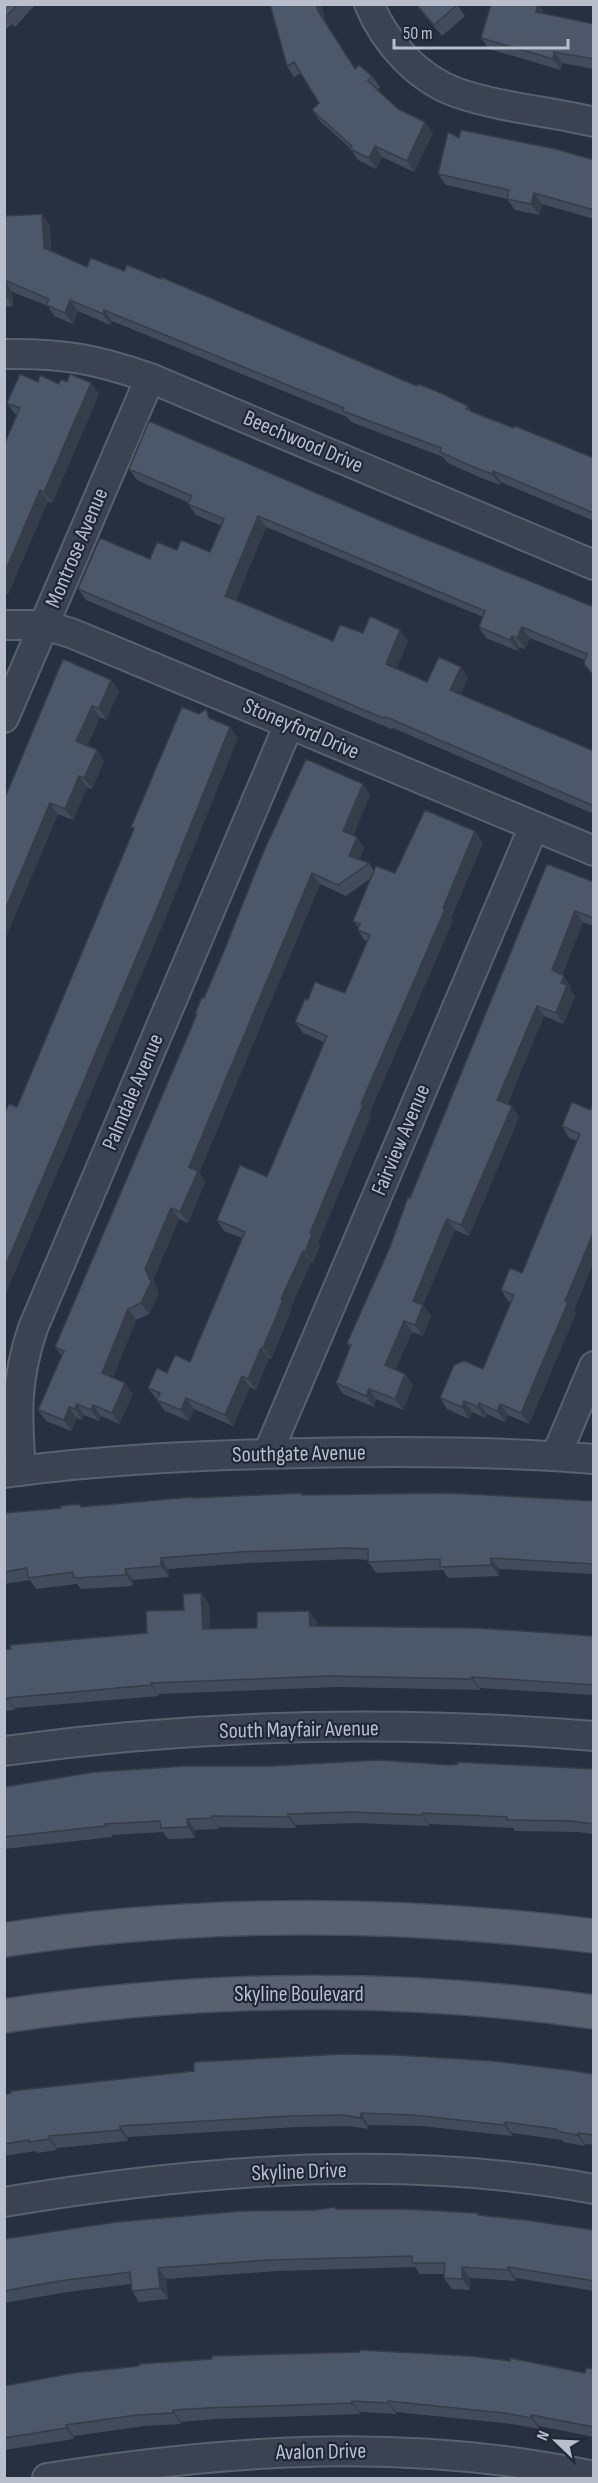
<svg xmlns="http://www.w3.org/2000/svg" width="598" height="2483" viewBox="0 0 598 2483" font-family="'Sofia Sans Condensed',sans-serif">
	<rect width="100%" height="100%" fill="#273041"/>
	<g fill="none" stroke-linecap="round" stroke-linejoin="round">
		<g stroke="#59606e" stroke-width="32">
			<path id="minor" d="M369,4C385,43 418,79 458,93C502,108 549,111 594,122
				M4,354C62,353 96,359 150,378L594,565
				M4,625H44L71,633L594,851
				M4,718L150,378
				M268,1453L534,826
				M556,1456L594,1366
				M21,1471C17,1416 15,1381 33,1328L289,724
				M4,1473C105,1459 207,1455 308,1453C403,1451 499,1451 594,1459
				M4,1751C199,1724 398,1720 594,1736
				M4,2202C193,2170 405,2153 594,2189
				M47,2478C231,2449 410,2437 594,2476"/>
		</g>
		<g stroke="#454b5a" stroke-width="36">
			<path id="major" d="M4,1940C200,1910 398,1912 594,1936
				M4,2016C199,1987 398,1984 594,2012"/>
		</g>
		<use href="#minor" stroke="#3b4251" stroke-width="28"/>
		<use href="#major" stroke="#596171" stroke-width="33"/>
	</g>
	<path fill="#424b5b" d="M4,4H36L15,27L12,24L4,31Z
		M415,4H457L465,16L442,36Z
		M546,14L594,24V69L562,63L561,70L489,49L481,38Z
		M326,22L355,69L372,76L380,87L377,90L398,109L425,122L433,133L414,172L382,157L376,169L358,160L350,148L320,121L312,110L319,103L301,73L294,77L287,66Z
		M459,138L594,160V219L542,204L539,215L515,210L507,199L446,185L438,174Z
		M4,216L50,225L51,252L87,267L124,271L468,406L471,411L594,458V521L501,482L500,485L479,477L448,463L443,457L351,422L347,417L112,321L110,325L78,311L73,324L54,316L48,306L12,292L13,306L4,307Z
		M38,382L59,384L67,382L91,383L99,394L52,503L48,501L8,594L4,592V445L17,415L15,414L7,403Z
		M129,469L386,523L594,607V677L584,664L585,660L530,638L525,649L520,647L518,651L486,638L479,627L483,617L266,527L236,600L333,641L363,633L400,630L408,641L396,669L427,682L468,678L460,695L594,751V814L393,728L391,729L86,600L78,589L150,559L177,550L210,552L222,526L196,515L188,504L189,503L137,480Z
		M111,680L119,691L106,720L100,717L87,746L104,761L92,789L87,787L73,820L58,814L4,941V800Z
		M363,784L370,795L353,836L357,837L364,848L359,860L369,863L374,871L395,873L483,842L451,918L453,920L369,1114L371,1116L318,1243L320,1245L313,1263L311,1262L290,1309L291,1311L271,1359L269,1358L256,1390L250,1387L233,1426L194,1409L189,1421L165,1411L148,1388L167,1373L190,1362L242,1238L224,1231L217,1220L267,1177L324,1042L303,1033L295,1022L308,1000L345,993L367,942L365,941L358,930L359,928L353,921L371,878L346,896L320,884L199,1173L205,1182L188,1223L179,1219L153,1280L159,1293L149,1314L136,1320L113,1377L133,1394L119,1424L101,1416L99,1421L84,1415L82,1420L77,1418L71,1431L46,1421L38,1410L62,1356L55,1347L196,1015L195,1014L204,998Z
		M547,864L594,882V926L583,922L562,975L571,987L570,990L575,996L563,1024L544,1016L507,1104L519,1117L469,1236L455,1230L450,1241L423,1305L431,1316L423,1336L412,1332L395,1370L413,1385L403,1410L376,1399L374,1407L343,1394L336,1383L350,1348L347,1343L390,1247Z
		M594,1102V1261L574,1310L576,1313L529,1424L508,1415L505,1422L487,1414L485,1418L472,1412L469,1419L447,1409L440,1398L483,1369L511,1302L508,1301L501,1290L522,1273L577,1141L569,1138L562,1126L590,1110Z
		M304,1495L594,1501V1574L499,1569V1576L448,1578L443,1570L376,1573L368,1562V1560L355,1559L247,1563L168,1569L169,1577L133,1580V1586L81,1589L77,1584L36,1589L30,1580L4,1584V1513L192,1497L193,1498Z
		M201,1593L209,1604L210,1629L257,1628L309,1611L317,1622V1626L594,1636V1695L480,1688V1690L338,1687L158,1694L159,1696L15,1708V1710L4,1711V1650L147,1633L184,1610Z
		M450,1765L594,1769V1834L578,1832L515,1831L513,1828L429,1824V1826L358,1823L296,1825V1828L219,1827V1829L195,1830V1838L168,1839L163,1832L112,1835V1837L4,1849V1787Z
		M594,2074V2145L585,2144V2146L563,2142L562,2140L512,2133V2136L421,2126L368,2125V2129L349,2126L298,2127L128,2137V2141L57,2148V2150L37,2153L36,2151L4,2156V2095Z
		M337,2209L478,2213L480,2216L594,2230V2291L516,2278V2281L470,2278V2290L452,2289L444,2278V2274H420L415,2267L277,2271L166,2279L168,2299L139,2302L132,2291L131,2284L67,2292L4,2303V2239Z
		M594,2369V2437L539,2426V2429L512,2424L396,2412V2414L360,2412V2414L215,2419L181,2422V2424L144,2426L74,2436V2439L4,2450V2386L585,2373Z"/>
	<path fill="#363d4a" d="M316,4H321L326,22L362,80L318,11Z
		M539,4L546,15L536,12Z
		M554,52L562,63L561,70L553,59Z
		M425,122L433,133L414,172L407,161Z
		M375,146L382,157L376,169L369,158Z
		M534,193L542,204L539,215L531,204Z
		M42,214L50,225L51,259L44,248Z
		M5,280L12,292L13,306L5,295Z
		M70,300L78,311L73,324L65,313Z
		M104,310L112,321L110,325L103,314Z
		M91,383L99,394L52,503L44,492Z
		M493,471L501,482L500,485L492,474Z
		M40,490L48,501L8,594L4,588V574Z
		M258,516L266,527L233,607L225,596Z
		M522,627L530,638L525,649L517,638Z
		M400,630L408,641L394,675L386,664Z
		M512,636L520,647L518,651L510,640Z
		M461,667L468,678L457,701L450,690Z
		M111,680L119,691L106,720L99,708Z
		M92,706L100,717L84,752L76,741Z
		M230,727L238,738L167,915L4,1298V1269Z
		M97,750L104,761L92,789L84,778Z
		M79,776L87,787L73,820L65,809Z
		M363,784L370,795L350,842L343,831Z
		M50,803L58,814L4,941V912Z
		M475,831L483,842L451,918L453,920L369,1114L371,1116L318,1243L320,1245L313,1263L305,1252L310,1233L361,1104Z
		M357,837L364,848L357,867L349,856Z
		M312,873L320,884L199,1173L205,1182L188,1223L180,1212L189,1167Z
		M575,911L583,922L559,981L552,970Z
		M564,976L571,987L570,990L575,996L563,1024L556,1013L561,983Z
		M537,1006L544,1016L505,1111L497,1100Z
		M512,1106L519,1117L469,1236L461,1225Z
		M171,1208L179,1219L153,1280L159,1293L149,1314L141,1303L145,1269Z
		M447,1219L455,1230L423,1305L431,1316L423,1336L415,1325L413,1301Z
		M594,1231V1261L574,1310L576,1313L529,1424L521,1413L577,1269Z
		M303,1251L311,1262L290,1309L291,1311L271,1359L263,1348L281,1299Z
		M128,1309L136,1320L110,1384L102,1373Z
		M404,1321L412,1332L393,1376L385,1365Z
		M261,1348L269,1358L256,1390L248,1379Z
		M405,1374L413,1385L403,1410L395,1399Z
		M242,1376L250,1387L233,1426L225,1415Z
		M125,1383L133,1394L119,1424L112,1413Z
		M369,1389L376,1399L374,1407L366,1396Z
		M186,1398L194,1409L189,1421L181,1410Z
		M464,1401L472,1412L469,1419L462,1407Z
		M479,1403L487,1414L485,1418L478,1407Z
		M77,1404L84,1415L82,1420L75,1409Z
		M500,1404L508,1415L505,1422L497,1411Z
		M93,1405L101,1416L99,1421L91,1410Z
		M69,1407L77,1418L71,1431L64,1420Z
		M161,1558L168,1569L169,1577L161,1566Z
		M491,1558L499,1569V1576L491,1565Z
		M125,1569L133,1580V1586L126,1575Z
		M201,1593L209,1604L211,1640L203,1629Z
		M309,1611L317,1622L318,1637L310,1626Z
		M472,1677L480,1688V1690L472,1679Z
		M151,1683L158,1694L159,1696L151,1685Z
		M7,1698L15,1708V1710L7,1699Z
		M422,1813L429,1824V1826L422,1815Z
		M288,1814L296,1825V1828L288,1817Z
		M211,1816L219,1827V1829L212,1818Z
		M187,1819L195,1830V1838L188,1827Z
		M361,2113L368,2125V2129L361,2118Z
		M505,2122L512,2133V2136L504,2125Z
		M120,2126L128,2137V2141L120,2130Z
		M578,2133L585,2144V2146L577,2135Z
		M49,2136L57,2148V2150L49,2139Z
		M462,2267L470,2278V2290L462,2279Z
		M508,2267L516,2278V2281L508,2270Z
		M158,2268L166,2279L168,2299L160,2288Z
		M352,2401L360,2412V2414L352,2403Z
		M388,2401L396,2412V2414L388,2403Z
		M173,2410L181,2422V2424L173,2413Z
		M531,2415L539,2426V2429L531,2418Z
		M66,2425L74,2436V2439L66,2428Z"/>
	<path fill="#4d576a" stroke="#363d4a" stroke-width="1.5" d="M4,4H18L7,16L4,14Z
		M270,4H316L318,11L355,69L359,65L372,76L368,81L398,109L425,122L407,161L375,146L369,158L350,149L352,146L312,110L319,103L294,62L287,66Z
		M416,4H457V5L434,25Z
		M491,4H538L536,12L594,24V59L554,52L553,59L481,38Z
		M461,130L556,149L594,160V210L534,193L531,204L507,199L509,190L438,174L448,132L459,138Z
		M42,214L44,248L87,267L91,258L124,271L127,265L161,279V277L417,386L418,384L436,391L468,406L466,409L477,414L514,428L515,426L594,458V513L493,471L492,474L471,466L440,452L441,448L343,411L344,408L104,310L103,314L70,300L65,313L46,305L49,299L5,280L4,295V216Z
		M20,374L38,382L40,375L59,384L61,379L67,382L70,374L91,383L44,492L40,490L4,574V445L20,408L7,403Z
		M149,421L386,523L594,607V676L584,664L587,654L522,627L517,638L512,636L510,640L479,627L485,611L258,516L225,596L333,641L340,625L363,633L370,616L400,630L386,664L427,682L439,657L461,667L450,690L594,751V806L386,717L383,718L78,589L100,538L150,559L157,542L177,550L181,540L210,552L224,519L188,504L192,496L129,469Z
		M63,659L111,680L99,708L92,706L76,741L97,750L84,778L79,776L65,809L50,803L4,912V800Z
		M182,707L199,714L206,709L209,718L230,727L159,904L4,1269V1115L9,1104L17,1107L131,836L134,828L131,827Z
		M306,759L363,784L343,831L357,837L349,856L369,863L338,885L312,873L189,1167L198,1171L180,1212L171,1208L145,1269L151,1282L141,1303L128,1309L102,1373L125,1383L112,1413L93,1405L91,1410L77,1404L75,1409L69,1407L64,1420L38,1410L64,1351L55,1347L197,1014H195L202,997L204,998L224,951L263,853Z
		M425,810L475,831L443,908L445,909L361,1104L363,1105L310,1233L312,1234L305,1252L303,1251L281,1299L283,1300L263,1348H261L248,1379L242,1376L225,1415L186,1398L181,1410L157,1400L160,1393L148,1388L157,1368L167,1373L175,1355L190,1362L245,1232L217,1220L240,1165L267,1177L327,1036L295,1022L305,999L308,1000L315,982L345,993L370,935L358,930L360,924L353,921L376,866L395,873Z
		M547,864L594,882V918L575,911L552,970L564,976L561,983L567,985L556,1013L537,1006L497,1100L512,1106L461,1225L447,1219L442,1230L413,1301L423,1305L415,1325L404,1321L385,1365L405,1374L395,1399L369,1389L366,1396L336,1383L351,1345L347,1343L390,1247L408,1197L410,1198Z
		M572,1102L590,1110L594,1102V1231L565,1301L568,1302L521,1413L500,1404L497,1411L479,1403L478,1407L464,1401L462,1407L440,1398L454,1365L464,1361L483,1369L514,1295L501,1290L510,1268L522,1273L580,1134L562,1126Z
		M302,1493V1495L449,1493L594,1501V1564L491,1558V1565L440,1567V1559L368,1562V1549L347,1548L239,1552L161,1558V1566L125,1569L126,1575L74,1578L73,1572L28,1578L27,1568L4,1572V1513L61,1508V1506L80,1504L81,1507L192,1497V1498Z
		M201,1593L203,1629L257,1628V1612L309,1611L310,1626L477,1628L594,1636V1685L472,1677V1679L330,1676L151,1683V1685L7,1698V1699L4,1700V1650L11,1649L10,1645L147,1633L146,1611L184,1610L183,1594Z
		M379,1760L450,1765L458,1764V1762L594,1769V1824L571,1821L507,1820V1817L422,1813V1815L351,1812L288,1814V1817L211,1816L212,1818L187,1819L188,1827L161,1828L160,1821L105,1824V1826L4,1837V1787L94,1772L186,1766H271Z
		M343,2054L397,2055L494,2061L568,2070L594,2074V2135L578,2133L577,2135L556,2131V2129L505,2122L504,2125L413,2115L361,2113V2118L342,2115L290,2116L120,2126V2130L49,2136V2139L29,2142V2140L4,2144V2095L11,2093V2091L194,2071V2062Z
		M336,2207V2209H404L478,2213V2215L526,2220L594,2230V2281L508,2267V2270L462,2267V2279L444,2278L445,2263H412V2256L269,2260L158,2268L160,2288L132,2291L130,2272L59,2281L4,2291V2239L116,2222L242,2211L315,2210Z
		M360,2350L470,2356L510,2361V2358L585,2373L586,2368L594,2369V2427L531,2415V2418L504,2413L388,2401V2403L352,2401V2403L207,2408L173,2410V2413L137,2415L66,2425V2428L4,2438V2386L73,2373L139,2366V2364L212,2359V2356L360,2352Z"/>
	<g text-anchor="middle" dominant-baseline="central" stroke-width="4.5" stroke-linejoin="round" paint-order="stroke">
		<g font-size="22" fill="#b8becb" stroke="#202736">
			<text transform="translate(303 442) rotate(23)">Beechwood Drive</text>
			<text transform="translate(77 548) rotate(-67)">Montrose Avenue</text>
			<text transform="translate(301 729) rotate(23)">Stoneyford Drive</text>
			<text transform="translate(133 1092) rotate(-67)">Palmdale Avenue</text>
			<text transform="translate(401 1140) rotate(-67)">Fairview Avenue</text>
			<text transform="translate(299 1454) rotate(-1)">Southgate Avenue</text>
			<text transform="translate(299 1730) rotate(-1)">South Mayfair Avenue</text>
			<text x="299" y="1994">Skyline Boulevard</text>
			<text transform="translate(299 2172) rotate(-2)">Skyline Drive</text>
			<text transform="translate(321 2452) rotate(-1)">Avalon Drive</text>
		</g>
	</g>
	<rect width="598" height="2483" fill="none" stroke="#b8becb" stroke-width="12"/>
	<g transform="translate(556 2441) rotate(293)" stroke="#202736" stroke-width="4.5" paint-order="stroke">
	<path d="M0-4.5L10 22L0 15L-10 22Z" fill="#b8becb"/>
	<text y="-9" font-size="16" font-weight="bold" text-anchor="middle" fill="#b8becb">N</text>
	</g>
	<path d="M394 39v9h174v-9" fill="none" stroke="#b8becb" stroke-width="3"/>
	<text x="403" y="39" font-size="18" fill="#b8becb" stroke="#202736" stroke-width="4.5" paint-order="stroke">50 m</text>
</svg>
